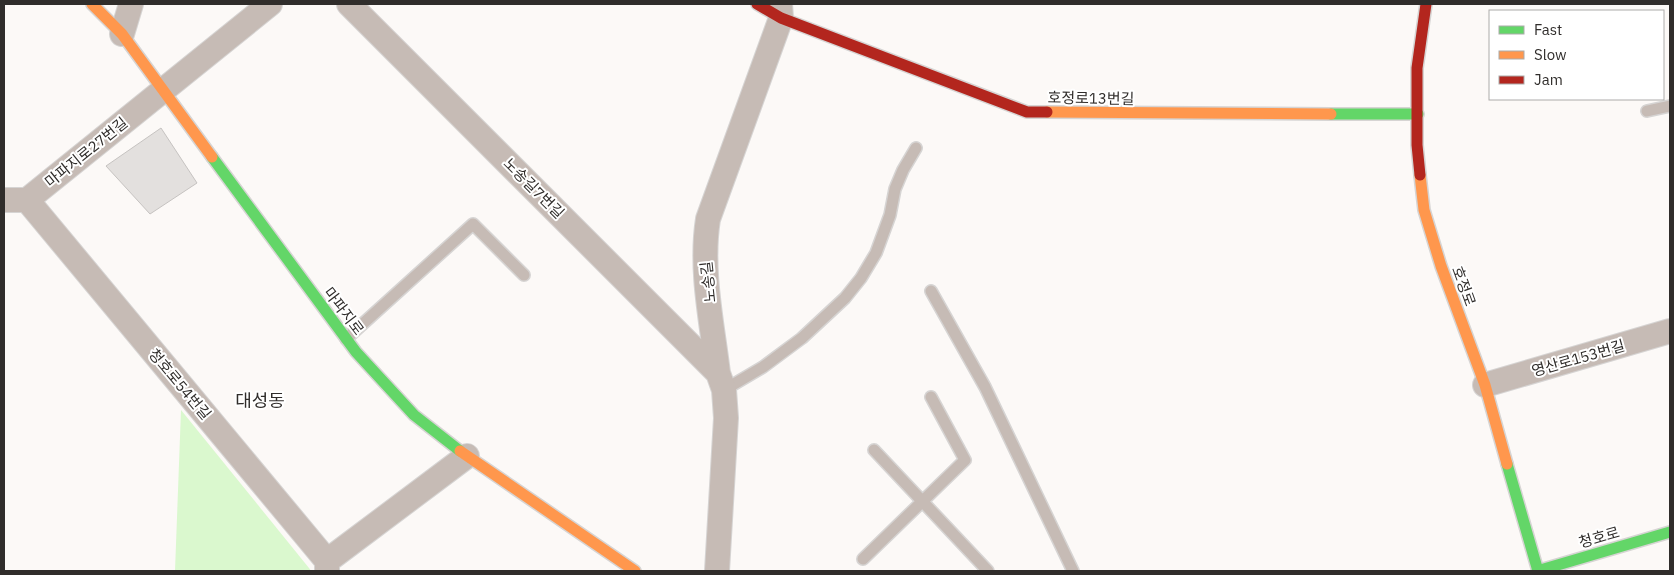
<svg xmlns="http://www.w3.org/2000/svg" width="1674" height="575" viewBox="0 0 1674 575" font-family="'IBM Plex Sans','Noto Sans KR',sans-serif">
	<rect width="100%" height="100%" fill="#fcf9f7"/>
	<path fill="#daf8ce" d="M181,410L309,568L311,571H175Z"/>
	<path fill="#e3e0de" stroke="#c6c3c1" d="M161,128L197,183L150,214L106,166Z"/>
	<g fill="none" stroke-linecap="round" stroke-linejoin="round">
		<g stroke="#d6d4d3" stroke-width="14">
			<path id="lane" d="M1647,111L1670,106
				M931,291L985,387L1073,571
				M346,339L473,224L524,275
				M724,390L763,367L802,338L845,298L861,278L876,253L890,215L895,189L903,170L916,148
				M874,450L988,571
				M863,559L965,460L931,397"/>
		</g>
		<g stroke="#d6d4d3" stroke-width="26">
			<path id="street" d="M349,4L718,373
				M122,34L131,4
				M4,200H27L270,4
				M27,200L327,561V571
				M1485,385L1670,331
				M327,561L467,456
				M717,571L726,418L724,390L718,373C712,323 700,270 708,219L781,18L780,4"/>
		</g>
		<g stroke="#d6d4d3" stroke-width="14">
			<path id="fast" d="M1331,114H1418
				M212,157L356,352L414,415L460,451
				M1507,464L1538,571
				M1537,571L1670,532"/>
		</g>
		<g stroke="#d6d4d3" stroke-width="14">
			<path id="slow" d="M92,4L122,34L212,157
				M1047,112L1331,114
				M1420,175L1424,210L1441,266L1485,385L1507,464
				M460,451L635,571"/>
		</g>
		<g stroke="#d6d4d3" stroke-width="14">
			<path id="jam" d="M757,4L781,18L1027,112H1047
				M1420,175L1417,145V68L1426,4"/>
		</g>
		<use href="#lane" stroke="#c6bbb5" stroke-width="11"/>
		<use href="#street" stroke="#c6bbb5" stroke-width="24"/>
		<use href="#fast" stroke="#63d668" stroke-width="11"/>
		<use href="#slow" stroke="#ff974d" stroke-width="11"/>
		<use href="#jam" stroke="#b3261e" stroke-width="11"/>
	</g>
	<g text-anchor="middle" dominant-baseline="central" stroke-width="4" stroke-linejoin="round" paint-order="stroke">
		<g font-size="15" fill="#302d2b" stroke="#fff">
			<text transform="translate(1091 98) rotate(1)">호정로13번길</text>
			<text transform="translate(86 152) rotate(-39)">마파지로27번길</text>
			<text transform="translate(534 188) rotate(45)">노송길7번길</text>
			<text transform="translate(708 282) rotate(-96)">노송길</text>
			<text transform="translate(1464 286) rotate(70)">호정로</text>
			<text transform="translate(344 311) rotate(53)">마파지로</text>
			<text transform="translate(1578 358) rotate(-16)">영산로153번길</text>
			<text transform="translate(180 384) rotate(50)">청호로54번길</text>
			<text transform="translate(1599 537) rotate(-16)">청호로</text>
		</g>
		<g font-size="18" fill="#302d2b" stroke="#fff">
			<text x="260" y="400">대성동</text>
		</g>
	</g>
	<rect width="1674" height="575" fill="none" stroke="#302d2b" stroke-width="10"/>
	<rect x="1489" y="10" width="175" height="90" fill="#ffffff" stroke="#acabaa"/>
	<rect x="1499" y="26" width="25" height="8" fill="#63d668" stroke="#acabaa"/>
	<text x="1534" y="35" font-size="15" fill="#302d2b">Fast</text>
	<rect x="1499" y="51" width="25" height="8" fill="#ff974d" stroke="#acabaa"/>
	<text x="1534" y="60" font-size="15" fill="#302d2b">Slow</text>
	<rect x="1499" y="76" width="25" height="8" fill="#b3261e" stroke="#acabaa"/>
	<text x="1534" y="85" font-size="15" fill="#302d2b">Jam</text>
</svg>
